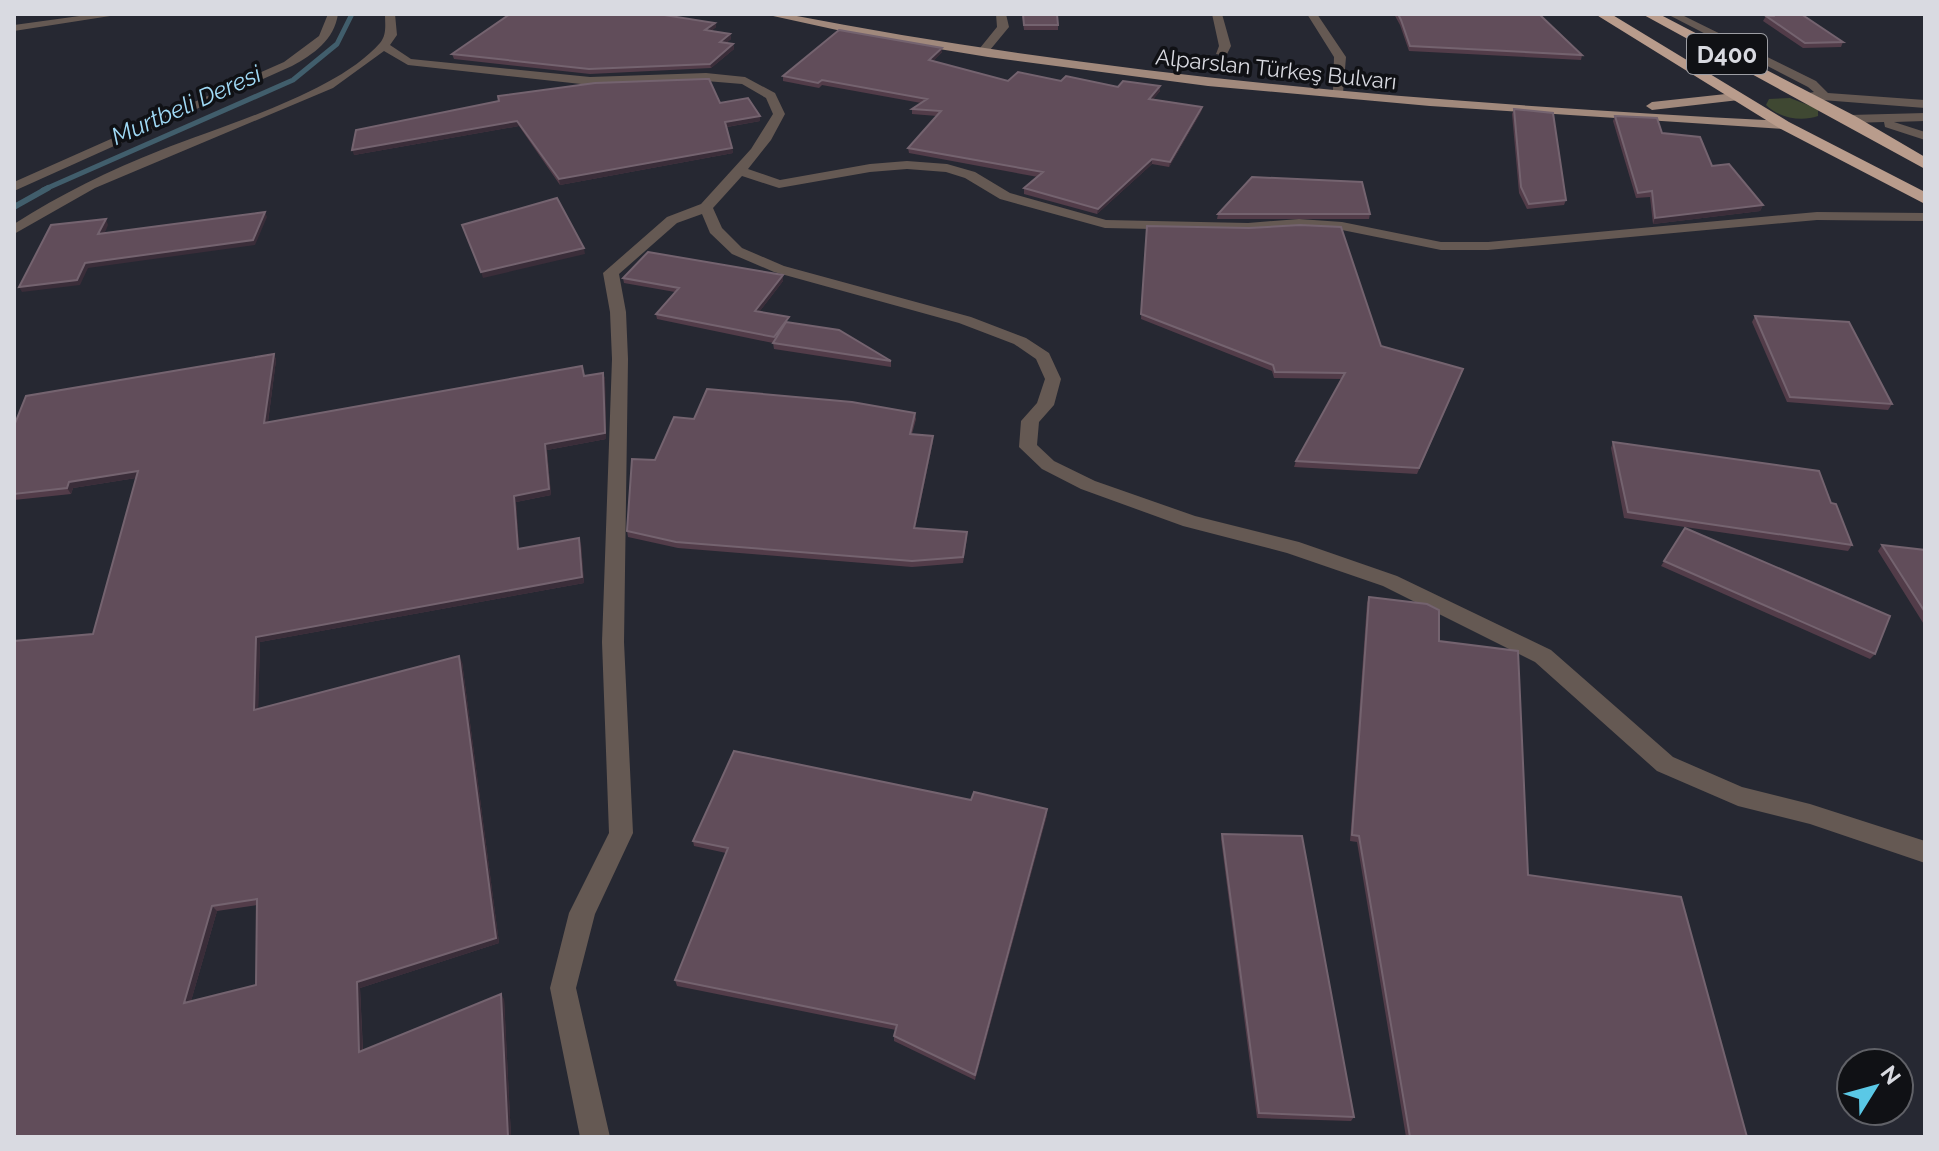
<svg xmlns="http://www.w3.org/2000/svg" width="1939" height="1151" viewBox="0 0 1939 1151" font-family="Raleway,sans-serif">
	<rect width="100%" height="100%" fill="#262832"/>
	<path fill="#3f4832" d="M1790,98L1818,109V116C1801,122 1779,118 1766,105L1769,99Z"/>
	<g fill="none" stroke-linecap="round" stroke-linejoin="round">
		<path stroke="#415e6c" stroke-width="5" d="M43,190L293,80L337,44L352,14"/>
		<path stroke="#415e6c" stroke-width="6" d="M14,207L48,188"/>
		<path fill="#655953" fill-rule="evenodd" d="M94,14H123L14,31V25Z
			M328,14H338C334,40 314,54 292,66L14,191V182L284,62L319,36Z
			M385,14H395L397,35L390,45L411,59L590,77L706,73L745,77L775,93L785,114L771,140L748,169L780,180L870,164L907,161L947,164L975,172L1010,193L1106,220L1248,223L1299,219L1342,222L1441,242H1488L1817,212L1925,213V221L1817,220L1488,250H1441L1342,230L1299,227L1248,231L1105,228L1000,199L965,178L946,172L907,169L870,172L779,188L742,176L713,208L722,228L742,248L784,266L971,317L1026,338L1049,353L1061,379L1054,405L1039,422L1037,445L1054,461L1095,481L1195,516L1299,542L1397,576L1551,650L1673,757L1742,787L1810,804L1925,841V863L1810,824L1738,806L1657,771L1535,662L1383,586L1287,553L1183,526L1081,489L1042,469L1019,447L1021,421L1037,403L1045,379L1036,359L1014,344L959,323L774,272L732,254L710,233L702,214L677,223L619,274L626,312L628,359L624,642L633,833L595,914L576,988L610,1137H580L550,988L569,913L609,833L602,642L612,359L610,312L603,273L667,217L701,204L751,149L773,114L766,98L742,84L706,81L590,85L408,65L384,51L333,88L95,188L14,234V224C61,194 110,170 161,150C224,125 336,93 380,43C387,35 385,24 385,14Z
			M996,14H1006L1009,27L990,50H982L980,48L997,27Z
			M1212,14H1222L1231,46L1226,56L1216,54L1219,46Z
			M1307,14H1317L1346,57L1343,93L1333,90L1334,57Z
			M1667,14H1680L1816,81L1828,93L1925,100V108L1809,99V93L1814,92L1808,87Z
			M1925,113V121L1894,122L1925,132V140L1885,127L1884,122L1850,123L1844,119L1850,115Z"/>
		<path fill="#a1897c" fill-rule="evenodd" d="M764,14H786C1115,78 1449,104 1784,121L1790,125L1784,129L1430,106L1208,86L988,57L878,39Z
			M1735,93L1739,94V100L1652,110L1646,106L1652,102Z"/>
		<path fill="#b99c8c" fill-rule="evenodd" d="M1595,14H1611L1789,122L1925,192V204L1779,128Z
			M1642,14H1659L1855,116L1925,157V169Z"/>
	</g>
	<path fill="#523c49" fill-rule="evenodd" d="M1022,14L1058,25V30H1024Z
		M1394,14H1539L1582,55L1581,60L1409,51L1400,25Z
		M1764,14H1801L1843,42L1841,47L1803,48L1763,21L1766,16Z
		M715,23L716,27L711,31L730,34L731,39L726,43L733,44L734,49L711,68L590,74L454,59L452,54Z
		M942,48V52L933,61L1008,81H1061L1160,91L1153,99L1202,107L1201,112L1169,167L1152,164L1097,214L1024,194V188L1038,177L909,153L908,148L937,116L912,114V109L921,103L822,85L819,88L783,81V76Z
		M720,103L760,116V121L727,127L733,153L560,185L519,126L354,155L356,130Z
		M1514,109L1566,200L1564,205L1527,209L1519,193L1512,114Z
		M1615,116L1662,133L1712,166L1763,205L1760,211L1653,224L1650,197L1636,198L1613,121Z
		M1218,214H1370L1369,219H1217Z
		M1147,226L1381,346L1461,375L1417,474L1294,467L1296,461L1342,379L1274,378L1272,371L1141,319Z
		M623,278L783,281L759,312L891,361V367L774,349L773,343L657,319L656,314L675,292L624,283Z
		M1755,316L1892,404L1888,410L1787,402L1752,322Z
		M274,354L276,360L268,422L603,373L605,379L606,439L547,450L551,495L516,502L519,549L581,544L584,583L260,642L258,709L462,662L499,943L360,988L363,1050L504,999L511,1137H14L93,634L136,478L73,488L71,494L14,500V426ZM257,905L256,985L191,1001L217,911Z
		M915,413L916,419L912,434L933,441L915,528L967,538L963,563L912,567L678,548L628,537L627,531L655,460L694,419Z
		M1613,442L1831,503L1852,545L1848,551L1624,518L1611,448Z
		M1685,528L1875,654L1870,659L1661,566Z
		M1882,545L1925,550V626L1878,551Z
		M1369,597L1439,641L1528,875L1747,1137H1406L1357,842L1350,841L1367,603Z
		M1047,815L975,1080L894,1041V1036L896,1030L677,986L675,980L726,853L694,846L693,841Z
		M1222,834L1354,1117L1351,1121L1257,1118L1221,839Z"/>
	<path fill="#3a2d39" d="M715,23L716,27L706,35L705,30Z
		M730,34L731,39L721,47L720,42Z
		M733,44L734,49L711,68L710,64Z
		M942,48V52L929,65V60Z
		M1160,86V91L1149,104V99Z
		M1202,107L1201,112L1169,167L1170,162Z
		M760,116V121L726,127L725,122Z
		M517,121L519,126L354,155L352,150Z
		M732,148L733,153L560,185L559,179Z
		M1152,159V164L1097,214L1098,209Z
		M1763,205L1760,211L1653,224L1655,218Z
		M265,212L267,217L255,245L88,268L80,285L22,292L19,287L85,263Z
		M106,219L108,225L102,240L98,234Z
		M584,248L585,254L483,278L481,272Z
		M783,275V281L756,316L755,311Z
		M274,354L276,360L267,429L264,423Z
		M603,373L605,379L606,439L547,450L551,495L516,502L520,555L518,549L514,496L545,444Z
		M933,436V441L914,534V528Z
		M138,471L142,477L73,488L71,494L67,488L69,482Z
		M579,538L581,544L584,583L260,642L258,716L254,710L256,637Z
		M459,656L462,662L499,943L360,988L363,1057L359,1052L357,982Z
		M1047,809V815L975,1080V1075Z
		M212,906L217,911L189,1008L184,1003Z
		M501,994L504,999L511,1137H508Z"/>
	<path fill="#614d5a" stroke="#74636f" stroke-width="2" fill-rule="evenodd" d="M510,14H658L715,23L705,30L730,34L720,42L733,44L710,64L589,69L452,54Z
		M1023,14H1057L1058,25H1024Z
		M1398,14H1539L1582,55L1410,46L1401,20Z
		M1771,14H1801L1843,42L1805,43L1766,16H1773Z
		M839,30L942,48L929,60L1008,81L1018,72L1061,81L1066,76L1118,87L1123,81L1160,86L1149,99L1202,107L1170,162L1152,159L1098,209L1024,188L1043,172L908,148L941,111L912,109L927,99L822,80L818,83L783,76Z
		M705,79H709L720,103L748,98L760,116L725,122L732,148L559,179L517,121L352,150L356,130L499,101L498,96L595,83Z
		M1514,109L1553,113L1566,200L1529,204L1521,187Z
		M1615,116L1657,118L1662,133L1700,137L1712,166L1729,164L1763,205L1655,218L1652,191L1638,193Z
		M1252,177L1362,182L1370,214H1218Z
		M557,198L584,248L481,272L462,225Z
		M265,212L253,240L85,263L77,280L19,287L51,225L106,219L98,234Z
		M1300,225L1341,227L1381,346L1463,369L1419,468L1296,461L1345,373L1275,372L1273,365L1141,314L1147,226L1249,228Z
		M648,252L783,275L755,311L789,317L774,337L656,314L679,288L623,278Z
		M1755,316L1849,322L1892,404L1790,397Z
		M786,322L839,330L891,361L773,343Z
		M274,354L264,423L582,366L584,376L603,373L605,433L545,444L549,489L514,496L518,549L579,538L582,577L256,637L254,710L459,656L496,938L357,982L359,1052L501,994L508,1137H14V641L93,634L138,471L69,482L67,488L14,494V426L26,396ZM257,899L256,985L184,1003L212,906Z
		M707,389L852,402L915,413L910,434L933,436L914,528L967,532L963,557L912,561L676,542L627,531L632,459L655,460L674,417L694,419Z
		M1613,442L1819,471L1831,503L1836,504L1852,545L1628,512Z
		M1685,528L1890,616L1875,654L1664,561Z
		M1882,545L1925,550V612Z
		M1369,597L1427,604L1439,610V641L1518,651L1528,875L1681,897L1747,1137H1410L1359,836L1352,835Z
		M734,751L971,800L974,792L1047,809L975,1075L894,1036L897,1025L675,980L728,848L693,841Z
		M1222,834L1302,836L1354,1117L1259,1113Z"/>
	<g text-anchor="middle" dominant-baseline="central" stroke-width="7" stroke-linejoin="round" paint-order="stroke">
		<g font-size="22" fill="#d9dae1" stroke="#101115">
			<text transform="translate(1276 69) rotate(6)">Alparslan Türkeş Bulvarı</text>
		</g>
		<rect fill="#101115" stroke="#9d9ea4" stroke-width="2" x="1687" y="34" width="80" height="40" rx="6"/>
		<g font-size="24" font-weight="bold" fill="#d9dae1">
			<text x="1727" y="54">D400</text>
		</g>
		<g font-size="24" font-style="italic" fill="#a0daf6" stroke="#101115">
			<text transform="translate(186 105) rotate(-24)">Murtbeli Deresi</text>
		</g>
	</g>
	<rect width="1939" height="1151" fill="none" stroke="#d9dae1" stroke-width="32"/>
	<g transform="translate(1875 1087) rotate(53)"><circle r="38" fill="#101115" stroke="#606167" stroke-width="2"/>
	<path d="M0-6L14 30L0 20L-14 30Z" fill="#5ac8e6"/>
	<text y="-12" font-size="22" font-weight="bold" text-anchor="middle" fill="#d9dae1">N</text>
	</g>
</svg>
